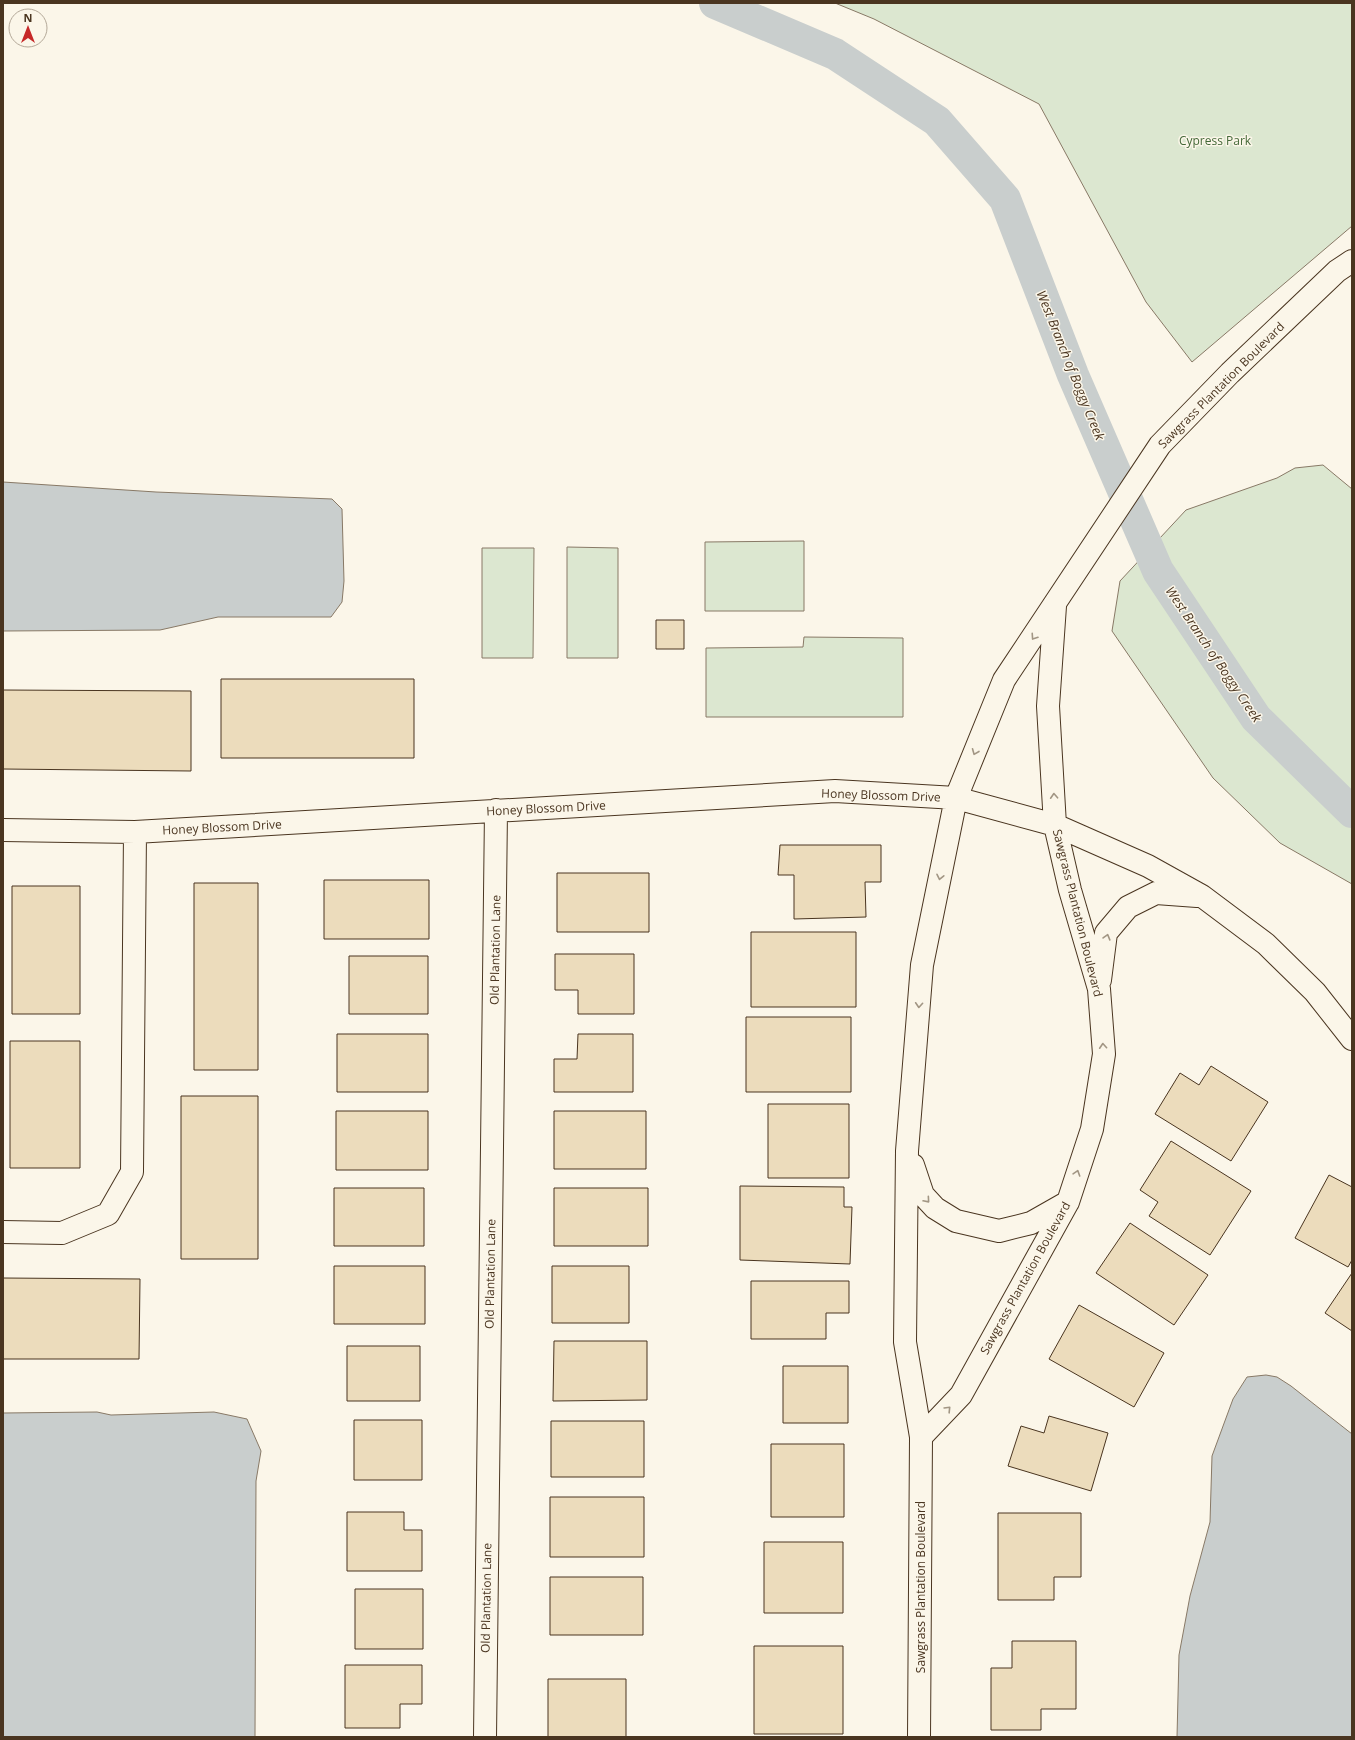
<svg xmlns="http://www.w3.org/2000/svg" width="1355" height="1740" viewBox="0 0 1355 1740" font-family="'Open Sans',sans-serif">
	<rect width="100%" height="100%" fill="#fbf6e9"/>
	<path fill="#dce7d0" stroke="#887966" d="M835,3H1352V226L1192,362L1146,302L1039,104L874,19Z
		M1323,465L1352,489V884L1280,843L1213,778L1112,631L1120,581L1186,510L1277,478L1295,468Z
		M804,541V611H705V542Z
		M567,547L618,548V658H567Z
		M482,548H534L533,658H482Z
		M804,637L903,638V717H706V648L803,647Z"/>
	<path fill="#c9cecd" stroke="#887966" d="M3,482L156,492L332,499L342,509L344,581L342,602L331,617H218L160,630L3,631Z
		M1266,1375L1277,1377L1291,1386L1352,1434V1737H1177L1179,1655L1190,1596L1210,1522L1212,1456L1233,1399L1247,1377Z
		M97,1412L111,1415L214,1412L247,1419L261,1451L256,1481L255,1737H3V1413Z"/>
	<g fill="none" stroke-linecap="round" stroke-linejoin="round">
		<path stroke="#c9cecd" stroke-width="32" d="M715,3L835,54L937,121L1005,199L1073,375L1158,571L1256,718L1352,812"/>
	</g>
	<path fill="#ecdcbc" stroke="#4a3520" d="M656,620H684V649H656Z
		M221,679H414V758H221Z
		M3,690L191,691V771L3,769Z
		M780,845H881V882H865L866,917L794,919V875H778Z
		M557,873H649V932H557Z
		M324,880H429V939H324Z
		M194,883H258V1070H194Z
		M12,886H80V1014H12Z
		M751,932H856V1007H751Z
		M555,954H634V1014H578V990H555Z
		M349,956H428V1014H349Z
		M746,1017H851V1092H746Z
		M337,1034H428V1092H337Z
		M578,1034H633V1092H554V1059H577Z
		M10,1041H80V1168H10Z
		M1211,1066L1268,1102L1231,1161L1155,1114L1180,1073L1199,1085Z
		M181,1096H258V1259H181Z
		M768,1104H849V1178H768Z
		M336,1111H428V1170H336Z
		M554,1111H646V1169H554Z
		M1171,1141L1251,1191L1210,1255L1149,1216L1158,1202L1140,1190Z
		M1329,1175L1352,1187V1260L1348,1267L1295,1238Z
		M740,1186L844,1187V1207H852L850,1264L740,1260Z
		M334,1188H424V1246H334Z
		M554,1188H648V1246H554Z
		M1130,1223L1208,1275L1174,1325L1096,1273Z
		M334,1266H425V1324H334Z
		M552,1266H629V1323H552Z
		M1352,1273V1331L1325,1313Z
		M3,1278L140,1279L139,1359H3Z
		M751,1281H849V1313H826V1339H751Z
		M1079,1305L1164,1353L1134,1407L1049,1359Z
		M554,1341H647V1400L553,1401Z
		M347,1346H420V1401H347Z
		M783,1366H848V1423H783Z
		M1049,1416L1108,1433L1091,1491L1008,1466L1021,1426L1044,1433Z
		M354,1420H422V1480H354Z
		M551,1421H644V1477H551Z
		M771,1444H844V1517H771Z
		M550,1497H644V1557H550Z
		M347,1512H404V1530H422V1571H347Z
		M998,1513H1081V1577H1054V1600H998Z
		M764,1542H843V1613H764Z
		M550,1577H643V1635H550Z
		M355,1589H423V1649H355Z
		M1012,1641H1076V1709H1041V1730H991V1668H1012Z
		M754,1646H843V1734H754Z
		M345,1665H422V1704H400V1728H345Z
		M548,1679H626V1737H548Z"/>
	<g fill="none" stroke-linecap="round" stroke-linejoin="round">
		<g stroke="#4a3520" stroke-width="24">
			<path id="street" d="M3,830L135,832L835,791L956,798L1055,825L1148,866L1202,896L1266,944L1315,992L1352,1039
				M1100,980L1106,933L1128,907L1156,893L1197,896
				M913,1165L923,1195L935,1208L956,1221L999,1231L1031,1223L1068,1202
				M3,1232L62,1233L108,1214L132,1172L135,832
				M921,1437L961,1395L1068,1202L1092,1129L1104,1054L1099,989L1070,890L1055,825L1048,706L1055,606
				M485,1737L496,810
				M919,1737L921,1437L905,1342L907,1151L922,965L956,798L1004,680L1160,445L1230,373L1337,271L1352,261"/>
		</g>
		<use href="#street" stroke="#fbf6e9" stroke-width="22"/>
	</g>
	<defs><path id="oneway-chevron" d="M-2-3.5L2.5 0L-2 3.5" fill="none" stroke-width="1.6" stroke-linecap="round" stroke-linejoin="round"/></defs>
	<g stroke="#a29684">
		<use href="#oneway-chevron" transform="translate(1034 637) rotate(124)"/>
		<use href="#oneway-chevron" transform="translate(975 752) rotate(112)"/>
		<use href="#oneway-chevron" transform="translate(1054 796) rotate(-93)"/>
		<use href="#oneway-chevron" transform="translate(940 877) rotate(102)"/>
		<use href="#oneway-chevron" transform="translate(1107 937) rotate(-74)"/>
		<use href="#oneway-chevron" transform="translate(919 1005) rotate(94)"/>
		<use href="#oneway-chevron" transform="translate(1103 1046) rotate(-94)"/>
		<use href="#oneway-chevron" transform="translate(1077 1173) rotate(-72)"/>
		<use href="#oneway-chevron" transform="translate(927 1200) rotate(49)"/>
		<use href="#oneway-chevron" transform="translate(948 1409) rotate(-46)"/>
	</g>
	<g text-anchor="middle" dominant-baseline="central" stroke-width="3" stroke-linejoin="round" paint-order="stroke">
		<g font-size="12" fill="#436837" stroke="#fbf6e9">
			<text x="1215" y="140">Cypress Park</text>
		</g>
		<g font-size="12" fill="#4a3520" stroke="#fbf6e9">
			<text transform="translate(1221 385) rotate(-45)">Sawgrass Plantation Boulevard</text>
			<text transform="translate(881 795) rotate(2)">Honey Blossom Drive</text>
			<text transform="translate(546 808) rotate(-3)">Honey Blossom Drive</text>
			<text transform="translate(222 827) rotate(-3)">Honey Blossom Drive</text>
			<text transform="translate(1078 913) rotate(76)">Sawgrass Plantation Boulevard</text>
			<text transform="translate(495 950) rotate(-89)">Old Plantation Lane</text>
			<text transform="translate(490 1274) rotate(-89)">Old Plantation Lane</text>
			<text transform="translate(1025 1278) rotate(-61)">Sawgrass Plantation Boulevard</text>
			<text transform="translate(920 1587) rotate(-90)">Sawgrass Plantation Boulevard</text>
			<text transform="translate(486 1598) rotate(-89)">Old Plantation Lane</text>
		</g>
		<g font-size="13" font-style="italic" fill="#4a3520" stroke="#fbf6e9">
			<text transform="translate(1071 365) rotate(68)">West Branch of Boggy Creek</text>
			<text transform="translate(1214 654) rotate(56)">West Branch of Boggy Creek</text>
		</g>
	</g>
	<rect width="1355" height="1740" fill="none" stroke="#4a3520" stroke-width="8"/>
	<g transform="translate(28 28)"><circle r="19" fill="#fbf6e9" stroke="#b4a999"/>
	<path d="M0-3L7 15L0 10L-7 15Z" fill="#c62828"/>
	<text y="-6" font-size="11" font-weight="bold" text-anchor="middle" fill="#4a3520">N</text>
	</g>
</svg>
